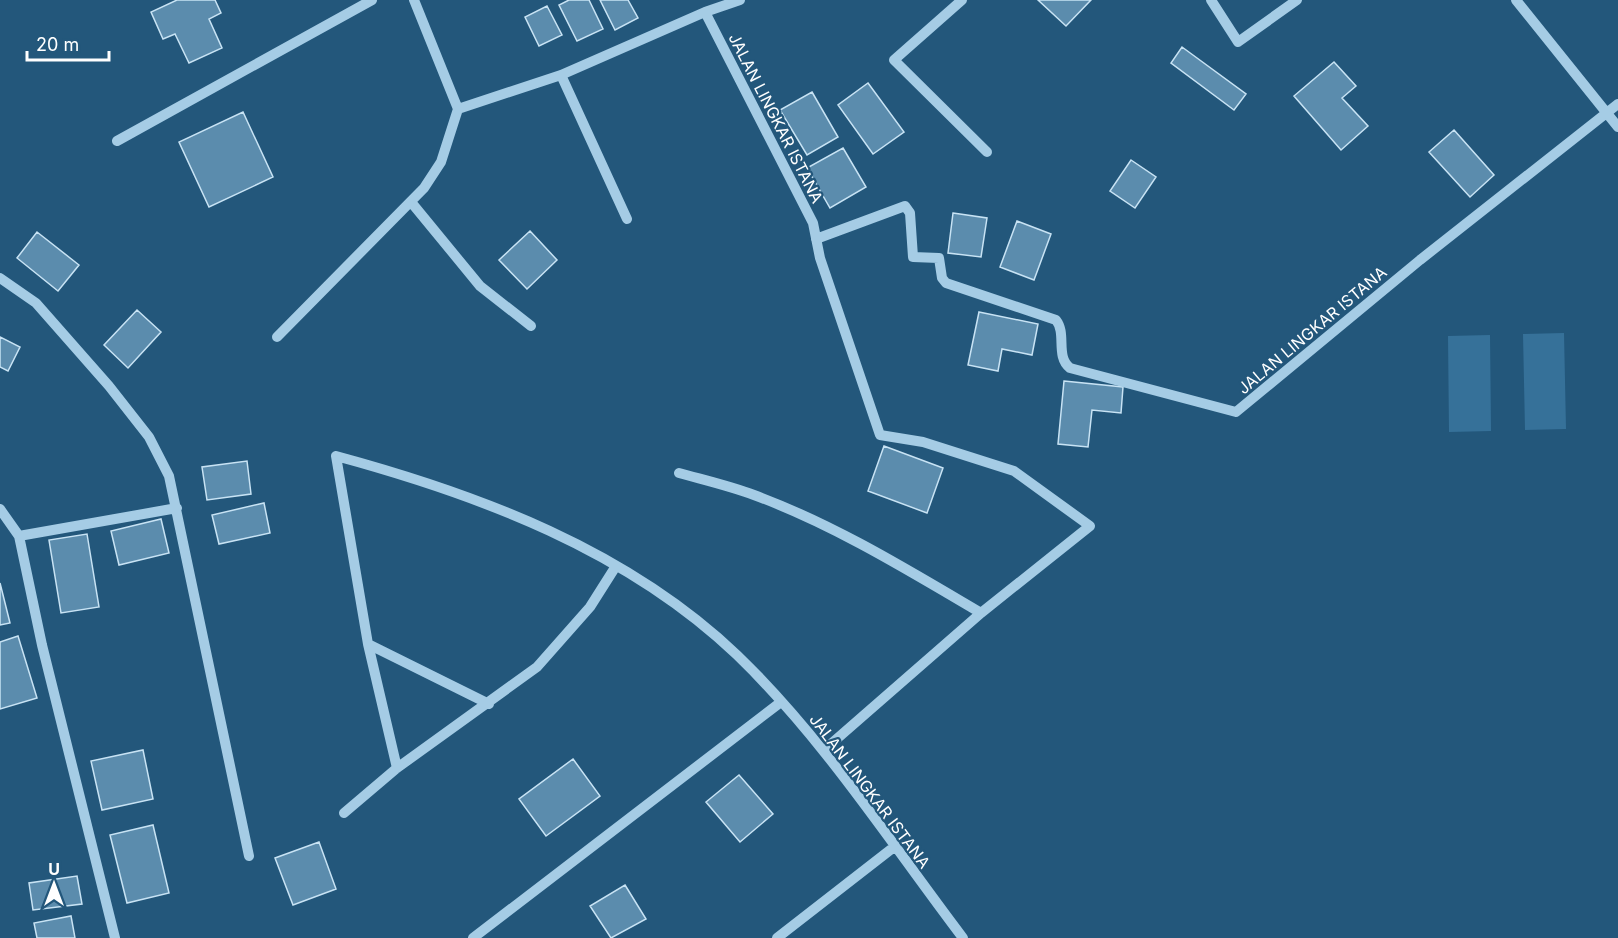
<svg xmlns="http://www.w3.org/2000/svg" width="1618" height="938" viewBox="0 0 1618 938" font-family="Inter,sans-serif">
	<rect width="100%" height="100%" fill="#23577b"/>
	<path fill="#367199" d="M1564,333L1566,429L1525,430L1523,334Z
		M1490,335L1491,431L1449,432L1448,336Z"/>
	<path fill="#5b8cad" stroke="#c8e3f4" stroke-width="1.5" d="M177,0H215L221,13L209,19L222,48L189,63L175,34L163,39L151,12Z
		M569,0H589L603,29L577,41L559,5Z
		M600,0H628L638,18L615,30Z
		M1038,0H1091L1066,26Z
		M547,6L562,35L539,46L525,17Z
		M1182,47L1246,94L1234,110L1171,63Z
		M1334,62L1356,86L1342,98L1368,126L1341,150L1294,96Z
		M868,83L904,132L873,154L838,105Z
		M812,92L838,137L807,155L780,110Z
		M243,112L273,177L209,207L179,142Z
		M1454,130L1494,175L1470,197L1429,152Z
		M843,148L866,187L830,208L807,168Z
		M1131,160L1156,177L1135,208L1110,191Z
		M953,213L987,218L981,257L948,253Z
		M1017,221L1051,234L1034,280L1000,267Z
		M530,231L557,260L527,289L499,260Z
		M37,232L79,265L58,291L17,258Z
		M137,310L161,332L128,368L104,345Z
		M979,312L1038,324L1032,355L1002,349L998,371L968,365Z
		M0,337L20,347L8,371L0,367Z
		M1064,381L1123,387L1121,413L1092,410L1088,447L1058,444Z
		M884,446L943,468L927,513L868,491Z
		M247,461L251,494L207,500L202,467Z
		M264,503L270,533L219,544L212,515Z
		M161,519L169,553L119,565L111,531Z
		M87,534L99,607L61,613L49,540Z
		M0,583L10,623L0,625Z
		M18,636L37,698L0,709V642Z
		M143,750L153,799L102,810L91,761Z
		M573,759L600,796L546,836L519,799Z
		M739,775L773,814L740,842L706,802Z
		M153,825L169,893L127,903L110,835Z
		M319,842L336,889L293,905L275,858Z
		M77,876L82,904L33,910L29,883Z
		M625,885L646,919L611,938L590,906Z
		M71,916L75,938H37L34,923Z"/>
	<g fill="none" stroke-linecap="round" stroke-linejoin="round">
		<path stroke="#a5cce5" stroke-width="10" d="M414,0L458,109L561,75L705,12L740,0
			M962,0L894,60L987,152
			M1211,0L1238,42L1297,0
			M1516,0L1618,127
			M705,12L813,223L820,258L880,435L923,442L1014,471L1090,526L981,613L824,750
			M561,75L627,219
			M117,141L372,0
			M411,202L480,286L531,326
			M816,239L905,206L910,213L913,257L939,258L942,278L946,283L1056,320C1067,334 1055,356 1070,368L1236,412L1420,260L1618,104
			M0,278L36,303L109,386L149,437L169,476L249,856
			M277,337L424,188L441,162L458,109
			M679,473C704,480 730,486 754,495C833,524 908,570 981,613
			M0,509L19,536L42,645L115,938
			M19,536L177,508
			M368,644L489,704
			M397,768L368,644L336,456C480,495 627,550 737,655C824,739 890,842 963,938
			M344,813L397,768L537,667L590,607L616,566
			M473,938L781,702
			M777,938L894,847"/>
	</g>
	<g text-anchor="middle" dominant-baseline="central" stroke-width="4.5" stroke-linejoin="round" paint-order="stroke">
		<g font-size="16" fill="#fff" stroke="#23577b">
			<text transform="translate(776 118) rotate(63)">JALAN LINGKAR ISTANA</text>
			<text transform="translate(1312 330) rotate(-40)">JALAN LINGKAR ISTANA</text>
			<text transform="translate(870 791) rotate(53)">JALAN LINGKAR ISTANA</text>
		</g>
	</g>
	<g transform="translate(54 884)" stroke="#23577b" stroke-width="4.5" paint-order="stroke">
	<path d="M0-4.5L10 22L0 15L-10 22Z" fill="#ffffff"/>
	<text y="-9" font-size="16" font-weight="bold" text-anchor="middle" fill="#ffffff">U</text>
	</g>
	<path d="M27 51v9h82v-9" fill="none" stroke="#ffffff" stroke-width="3"/>
	<text x="36" y="51" font-size="18" fill="#ffffff" stroke="#23577b" stroke-width="4.5" paint-order="stroke">20 m</text>
</svg>
